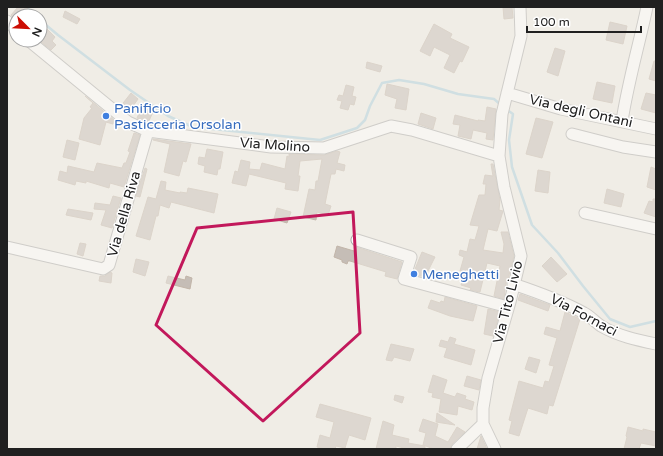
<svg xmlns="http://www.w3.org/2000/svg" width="663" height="456" viewBox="0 0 663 456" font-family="'Varela Round',sans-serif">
	<rect width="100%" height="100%" fill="#f0ede6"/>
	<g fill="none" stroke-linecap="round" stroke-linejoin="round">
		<path stroke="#a8cedd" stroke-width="2.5" d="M26,7L36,16
			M40,20L58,35L130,90L168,116L193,127L320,140L357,128L365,120L370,106L382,83L399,80L424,84L458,94L494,99L501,105
			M506,109L513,114L509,140L512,167L532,225L558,253L583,286L610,319L630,327L656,321"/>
	</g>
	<path fill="#c5bdb6" stroke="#c2b5a9" d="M18,7H29L26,10L32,16H16V20L11,15Z
		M503,7H512L513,18L504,19Z
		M65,11L80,19L77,24L63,17Z
		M610,22L627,26L623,44L606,40Z
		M434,24L452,34L450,38L469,47L462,62L460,61L454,73L444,68L450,55L434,47L430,56L420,51Z
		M46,28L55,37L52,41L56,45L51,50L40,41V35Z
		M555,48L565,51L558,76L547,72Z
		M654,61H656V81L649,79Z
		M367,62L382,66L380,72L366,68Z
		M597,82L615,86L612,103L593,99Z
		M387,84L409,89L406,110L395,108L397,99L385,95Z
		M346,85L354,87L352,96L356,97L354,105L350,104L348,110L340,108L342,101L337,100L339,95L343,96Z
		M131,93L138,99L128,113L120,107Z
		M646,93L656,95V113L641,109Z
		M85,96L114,120L113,124L106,122L100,145L79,139L84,118L92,108L90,107L93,103Z
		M142,107L153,112L148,123L137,118Z
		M487,107L496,109L493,140L486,139L487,133L473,130L471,139L458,136L460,125L453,124L455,115L478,121V120L485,121Z
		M421,113L436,118L433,129L418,124Z
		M536,118L553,122L542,158L526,154Z
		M134,133L140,135L124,187L110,183L109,188L86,181V183L76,181L75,185L58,180L60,171L67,173L68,166L94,172L97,163L122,168L124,163H126L130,152L128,151Z
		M153,139L191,144L186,162L183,161L179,176L164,172L170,144L153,140Z
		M67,140L79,143L75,160L63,157Z
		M207,149L223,152L220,169H218L217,175L204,172L205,166L198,164L199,157L205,158Z
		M337,151L340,152L337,163L345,165L344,171L336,169L335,174H331L325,204L331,206L328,215L317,212L316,220L303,217L309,189L315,190L316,181H318L322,159L300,161L298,176H300L298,191L285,189L286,183L249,174L246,186L232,183L235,171L238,172L241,160L250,162L249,169L260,170L262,163L285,169L287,156L289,157V154L324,155Z
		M491,164H493L500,200L499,210L503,211L497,231L488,229L483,250L503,253L504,244L501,232H508L514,256L508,279L506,282L504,299L494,296L500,266L487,263L480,292L470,290L471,288L461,285L465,272L460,271L464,257L459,255L460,250L467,252L470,239L475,240L479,226L470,225L479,195H485L486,184H483L485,175L493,176Z
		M651,167L656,169V190L647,187Z
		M145,168L147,169L140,197L136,196Z
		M538,170L550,172L548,193L535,191Z
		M161,181L166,182L165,190L180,193V192L187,193L188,188L218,194L214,213L171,202L169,208L160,205L158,216H156L150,240L136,236L148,197L156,199Z
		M607,189L624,194L621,207L604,203Z
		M113,196L121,198L112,228L101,225L106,210L94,209L95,203L110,205Z
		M653,199H656V217L644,213L649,201L653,202Z
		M277,208L291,212L287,223L274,219Z
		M68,209L93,213L91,220L66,215Z
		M80,243L86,244L83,256L77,254Z
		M337,246L354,251L356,247L402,262L397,279L385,276L386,272L350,261H348L347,264L342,262V260L334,257Z
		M422,252L435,257L425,277L413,274Z
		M551,257L567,274L557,282L542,266Z
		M136,259L149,262L145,276L133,272Z
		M110,272L112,273L111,283L99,281L100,276H105Z
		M168,276L185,280L186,276L192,278L190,289L166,283Z
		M520,294L550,305L548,311L518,300Z
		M445,297L477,306L473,321L450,316L428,308L431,300L440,303L441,301L444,302Z
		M488,309L500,312L493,336L484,334Z
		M565,312L580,319L553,406L549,405L547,414L528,408L519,436L509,433L512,421L509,420L519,381L543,388L545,381L549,382L554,366L549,365L557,338L544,334L546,327L560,331Z
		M450,337L456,339L454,344L475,350L471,365L444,357L447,348L439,346L441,340L448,342Z
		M391,344L414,349L410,361L394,357L392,361L386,360Z
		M529,357L540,360L536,373L525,369Z
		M433,375L447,380L443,393L455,397L457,393L466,396L465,399L474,402L472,410L458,406L457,415L439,412L441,399L432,397L433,393L428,392Z
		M467,376L481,380L479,390L464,386Z
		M395,395L404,397L402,403L394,400Z
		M320,404L371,418L365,440L349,435L345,448L336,446L335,449H325L317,447L320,435L330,438L334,422L316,417Z
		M437,413L455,425L436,422Z
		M423,419L438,424L435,436L448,442L457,427L465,432L452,444L450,449H434L423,445L426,433L419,431Z
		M383,421L394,425L392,435L409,439L408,443L425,446V449H408L396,446V449H376Z
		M628,427L643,431V429L656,432V446L641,443L639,449H624L627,437L626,436Z
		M481,436L487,449H477Z"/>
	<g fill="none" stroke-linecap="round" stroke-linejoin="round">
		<g stroke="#a7a7a7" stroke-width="13">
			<path id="minor" d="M7,21L16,29
				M28,40L128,122L148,131L271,147L324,148L391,126L412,130L499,156
				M507,93L561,109L656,129
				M622,121C628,82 639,45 647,7
				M572,134L623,147L656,152
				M585,213L656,229
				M357,240L411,257L404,279L508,307
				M7,247L103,269L109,265L148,131
				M513,284C537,292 562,301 584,313C590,316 595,322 601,326C618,336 637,340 656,344
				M457,449L483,424
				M495,449L483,424V408L488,378L510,302L521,256L504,187L499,156L502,114L521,36L520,7"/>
		</g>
		<use href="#minor" stroke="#fff" stroke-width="11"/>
	</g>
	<path d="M0 0H663V456H0ZM353,212L360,333L263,421L156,325L197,228Z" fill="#f0ede6" fill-opacity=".55" fill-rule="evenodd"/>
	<path fill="none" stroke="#c2185b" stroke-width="3" stroke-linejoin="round" d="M353,212L360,333L263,421L156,325L197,228Z"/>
	<g fill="#3f7fe0" stroke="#fff" stroke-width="1.5">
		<circle cx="106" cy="116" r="4"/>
		<circle cx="414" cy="274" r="4"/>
	</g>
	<g text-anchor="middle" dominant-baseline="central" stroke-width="3" stroke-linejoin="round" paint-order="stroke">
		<g font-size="14" fill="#366cbe" stroke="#fff" text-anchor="start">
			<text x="114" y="108">Panificio<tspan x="114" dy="16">Pasticceria Orsolan</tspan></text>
			<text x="422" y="274">Meneghetti</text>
		</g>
		<g font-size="14" fill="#202020" stroke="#fff">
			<text transform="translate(581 111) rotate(13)">Via degli Ontani</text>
			<text transform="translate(275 145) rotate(4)">Via Molino</text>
			<text transform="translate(124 214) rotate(-74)">Via della Riva</text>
			<text transform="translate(508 302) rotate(-76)">Via Tito Livio</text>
			<text transform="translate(584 315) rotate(28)">Via Fornaci</text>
		</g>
	</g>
	<rect width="663" height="456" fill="none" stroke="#202020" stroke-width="16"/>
	<g transform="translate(28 28) rotate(114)"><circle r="19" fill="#ffffff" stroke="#a6a6a6"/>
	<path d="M0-3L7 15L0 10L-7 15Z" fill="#cc0d03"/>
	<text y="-6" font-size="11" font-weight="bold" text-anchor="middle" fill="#202020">N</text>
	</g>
	<path d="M527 26v6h114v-6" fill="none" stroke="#202020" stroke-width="2"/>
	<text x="533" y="26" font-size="12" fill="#202020" stroke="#ffffff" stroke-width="3" paint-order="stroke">100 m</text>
</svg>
